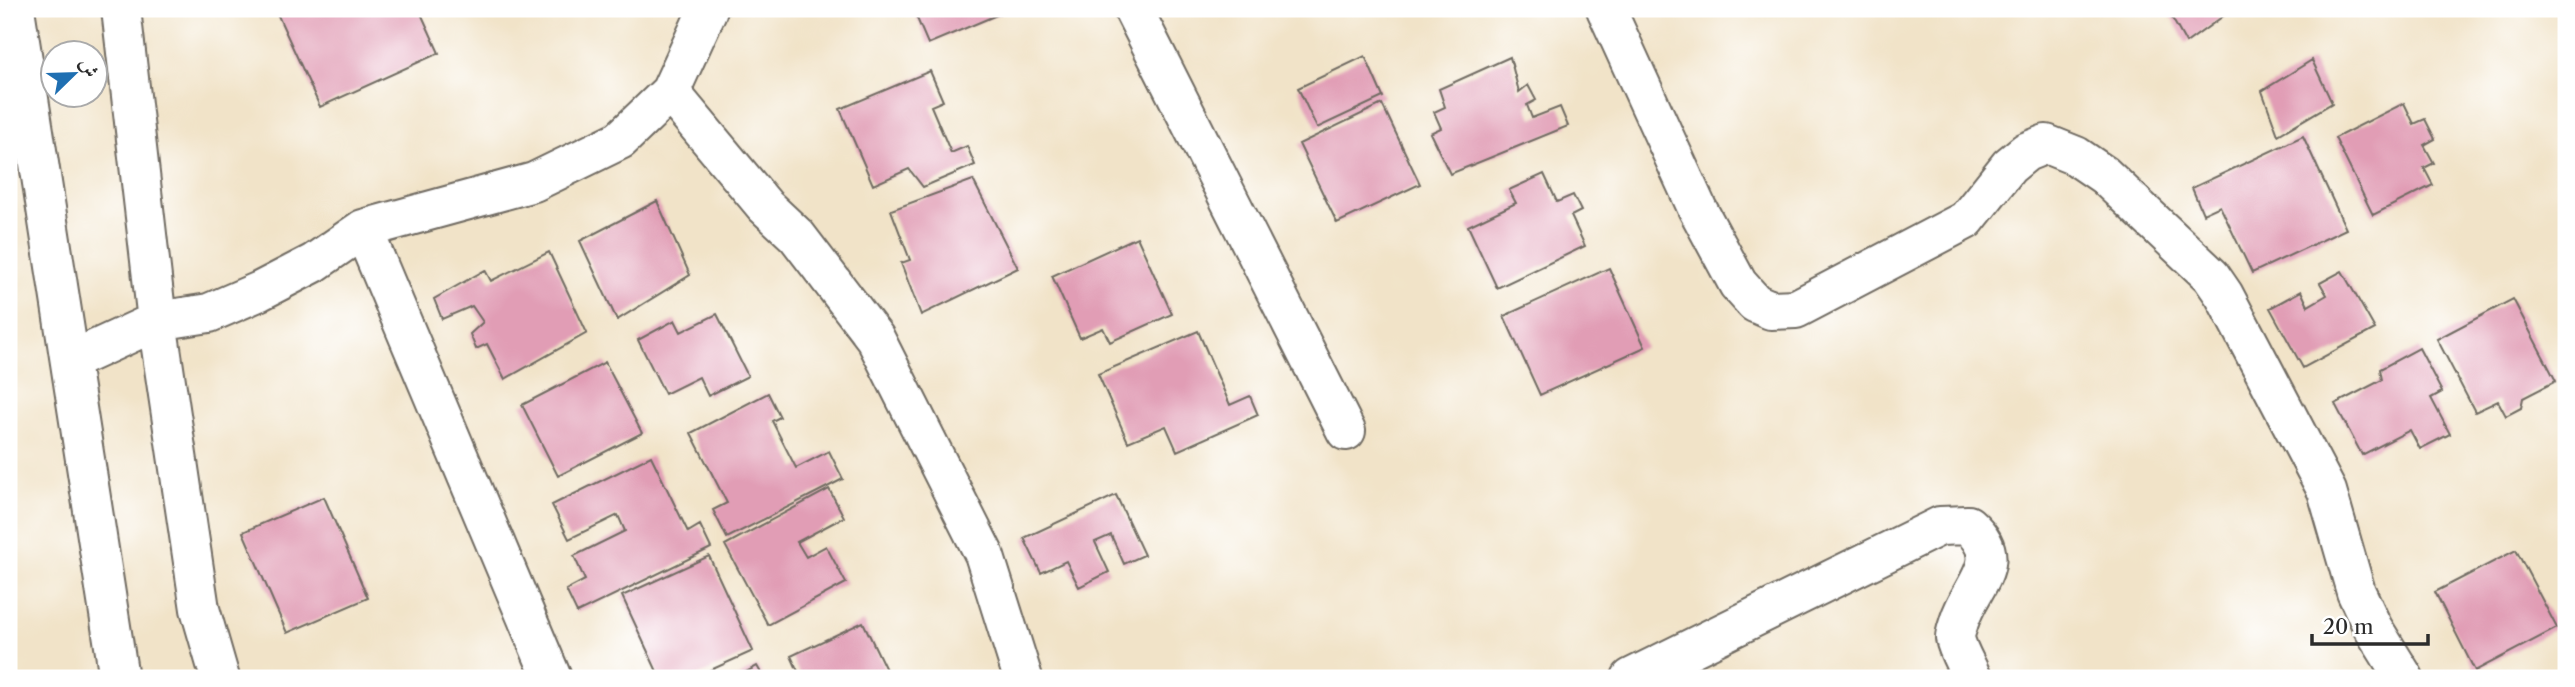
<svg xmlns="http://www.w3.org/2000/svg" width="2575" height="687" viewBox="0 0 2575 687" font-family="'Libre Caslon Text',Amiri,serif">
	<rect width="100%" height="100%" fill="#fff"/>
	<filter id="ink" filterUnits="userSpaceOnUse"><feTurbulence type="fractalNoise" baseFrequency=".0143" numOctaves="2"/><feDisplacementMap in="SourceGraphic" scale="14" xChannelSelector="R" yChannelSelector="G"/><feConvolveMatrix kernelMatrix="1 2 1 2 8 2 1 2 1" color-interpolation-filters="sRGB"/></filter>
	<filter id="wash" filterUnits="userSpaceOnUse"><feTurbulence type="fractalNoise" baseFrequency=".00686" numOctaves="4" result="noise"/><feDisplacementMap in="SourceGraphic" scale="28" xChannelSelector="R" yChannelSelector="G"/><feGaussianBlur stdDeviation="1.57" result="paint"/><feColorMatrix in="noise" values="0 0 0 0 0 0 0 0 0 0 0 0 0 0 0 0 0 1.4 0 .05"/><feComposite in="paint" operator="in"/></filter>
	<g filter="url(#wash)">
		<rect width="100%" height="100%" fill="#f1e3c8"/>
		<g id="blocks">
			<path fill="#e19db5" d="M275,9H419L439,53L320,107Z
				M913,9H1011L928,44Z
				M2167,9H2233L2186,43Z
				M1365,56L1383,97L1317,128L1298,88Z
				M1510,57L1519,92L1528,85L1536,100L1527,105L1532,118L1560,107L1568,126L1450,174L1430,133L1441,128L1434,112L1445,107L1439,89Z
				M2312,60L2332,103L2278,135L2262,91Z
				M930,71L943,101L931,106L951,153L967,146L975,165L923,187L909,169L873,185L840,109Z
				M2404,103L2414,124L2425,119L2435,139L2424,145L2434,163L2424,168L2433,185L2373,215L2335,138Z
				M1382,104L1420,184L1337,223L1299,144Z
				M2303,136L2346,229L2252,273L2220,206L2203,214L2192,188Z
				M1544,174L1557,202L1573,195L1581,211L1571,216L1585,246L1497,288L1468,226L1516,203L1509,190Z
				M973,180L1018,268L921,315L901,263L910,260L891,210Z
				M657,201L690,275L617,320L580,241Z
				M1137,237L1172,314L1110,342L1103,328L1080,338L1052,276Z
				M549,252L587,333L505,379L487,344L476,349L470,334L483,322L472,306L442,319L434,299L485,270L491,281Z
				M1609,268L1645,347L1540,395L1504,316Z
				M2342,271L2375,329L2303,368L2270,308L2301,291L2308,306L2327,295L2320,283Z
				M2513,299L2556,381L2523,398L2521,408L2506,416L2498,401L2475,412L2437,339Z
				M717,314L748,376L708,396L699,377L665,394L638,340L675,320L681,332Z
				M1198,331L1230,405L1250,396L1258,415L1177,451L1166,426L1128,442L1098,374Z
				M2419,348L2442,392L2431,398L2450,434L2420,449L2410,430L2362,455L2335,404L2382,380L2380,369Z
				M605,362L642,433L558,476L522,405Z
				M768,393L780,417L772,421L796,468L829,451L843,479L727,538L713,510L727,503L691,433Z
				M651,456L688,532L700,525L711,548L577,613L566,590L585,580L574,556L625,531L618,515L569,539L552,505Z
				M829,489L844,517L797,542L806,557L826,546L846,583L768,625L725,545Z
				M1116,495L1144,555L1124,564L1111,535L1095,542L1109,572L1079,587L1066,561L1041,573L1024,538Z
				M324,497L368,598L287,633L243,532Z
				M2516,550L2557,628L2475,671L2435,592Z
				M709,556L753,651L693,678H660L622,596Z
				M863,622L890,678H801L791,656Z
				M757,666L764,678H735Z"/>
		</g>
	</g>
	<g filter="url(#ink)">
		<use href="#blocks" fill-opacity="0" stroke="#706b62" stroke-width="2"/>
		<g fill="none" stroke-linecap="round" stroke-linejoin="round">
			<g stroke="#706b62" stroke-width="42">
				<path id="minor" d="M15,9L119,678
					M121,9L157,321L200,609L220,678
					M1133,9L1346,431
					M1606,9L1697,208L1738,284L1755,303L1771,310L1796,309L1966,220L2009,166L2026,152L2046,144L2076,156L2104,175L2211,276L2224,295L2327,491L2356,592L2373,628L2404,678
					M670,92L765,206L797,236L875,338L984,554L1023,678
					M363,229L552,678
					M70,361L157,321L209,313L260,291L314,263L363,229L534,182L620,140L670,92L708,9
					M1631,678L1940,526L1968,525C2009,561 1971,583 1959,622C1958,626 1955,633 1955,638C1957,650 1967,666 1972,678"/>
			</g>
			<use href="#minor" stroke="#fff" stroke-width="38"/>
		</g>
	</g>
	<rect width="2575" height="687" fill="none" stroke="#fff" stroke-width="35"/>
	<g transform="translate(74 74) rotate(67)"><circle r="33" fill="#ffffff" stroke="#aaaaaa" stroke-width="2"/>
	<path d="M0-5L12 26L0 18L-12 26Z" fill="#1f6fb2"/>
	<text y="-10" font-size="19" font-weight="bold" text-anchor="middle" fill="#2b2b2b">ش</text>
	</g>
	<path d="M2312 634v10h116v-10" fill="none" stroke="#2b2b2b" stroke-width="3.5"/>
	<text x="2323" y="634" font-size="21" fill="#2b2b2b" stroke="#ffffff" stroke-width="5" paint-order="stroke">20 m</text>
</svg>
